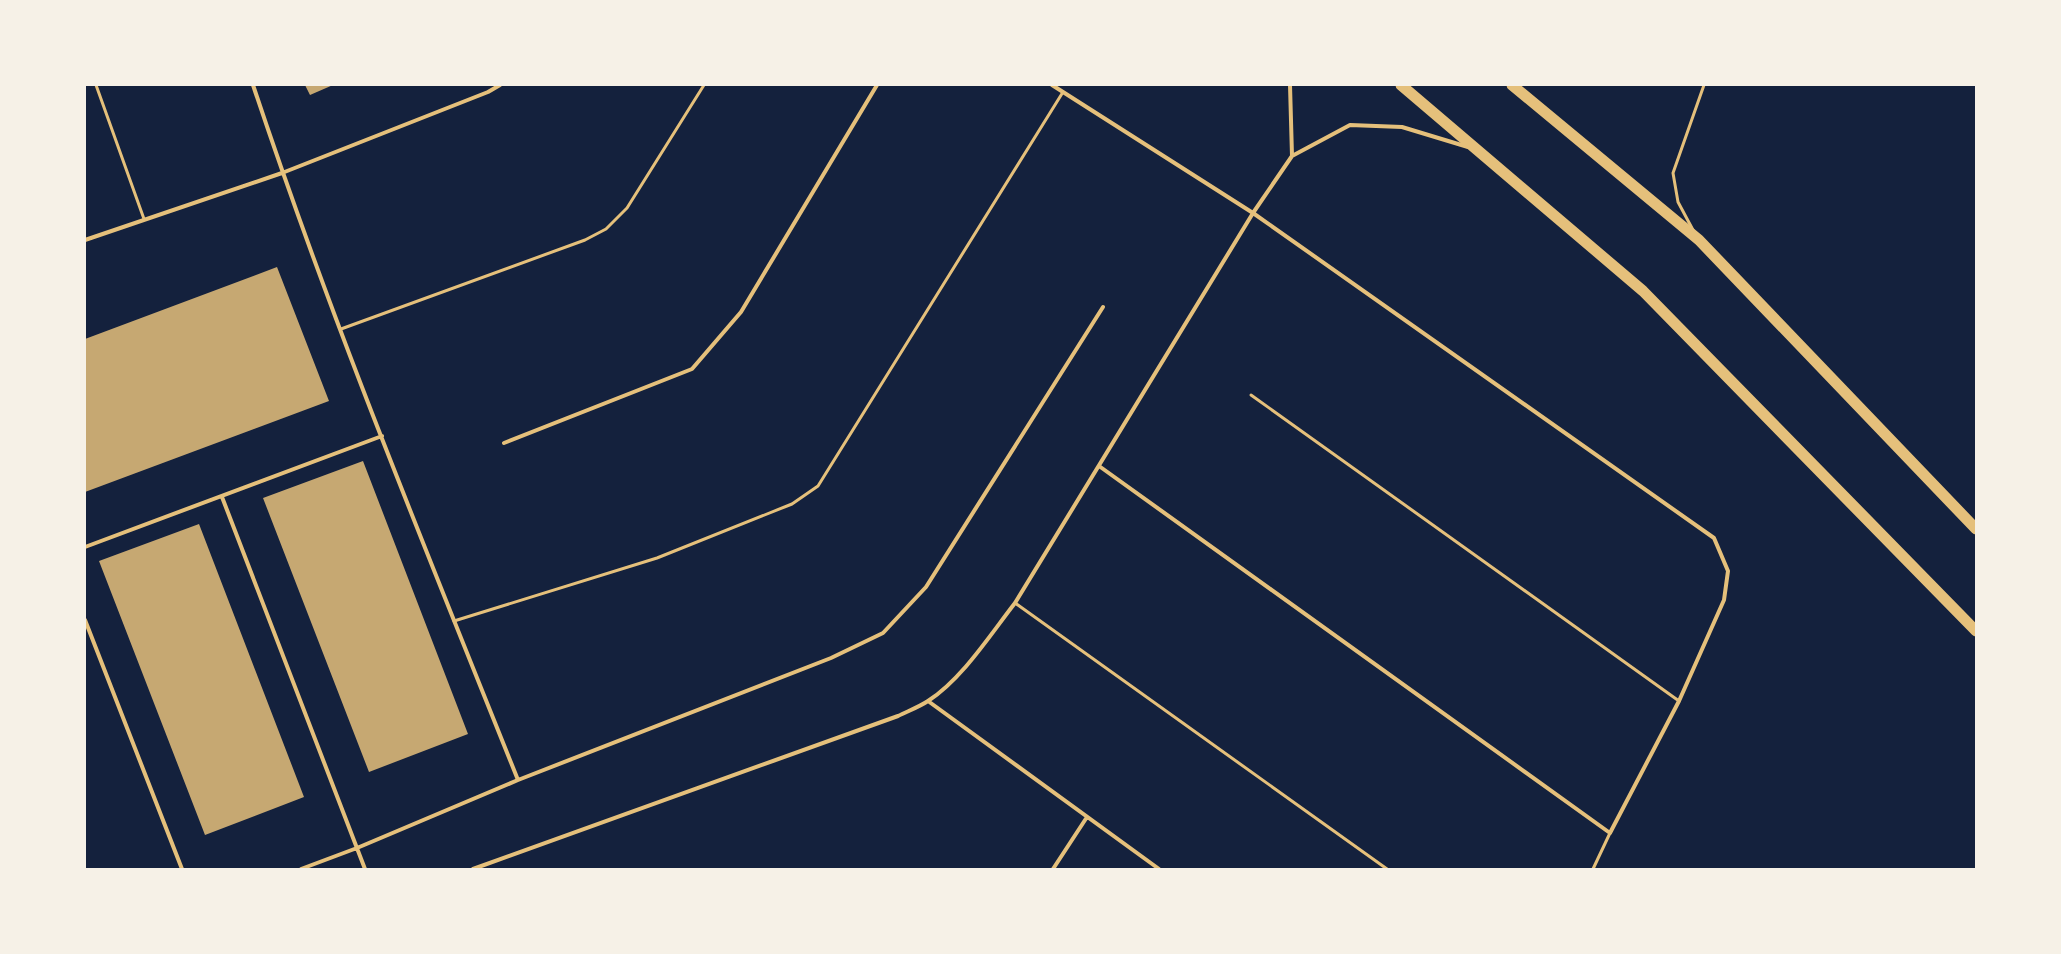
<svg xmlns="http://www.w3.org/2000/svg" width="2061" height="954" viewBox="0 0 2061 954" font-family="'PT Sans Narrow',sans-serif">
	<rect width="100%" height="100%" fill="#14213d"/>
	<path fill="#c6a872" d="M305,85H333L310,95Z
		M277,267L329,401L85,492V339Z
		M363,461L468,734L369,772L263,498Z
		M199,524L304,797L205,835L99,561Z"/>
	<g fill="none" stroke-linecap="round" stroke-linejoin="round">
		<path stroke="#e5c07b" stroke-width="3" d="M96,85L144,219
			M1693,230L1678,202L1673,173L1704,85
			M341,329L585,240L606,229L627,208L704,85
			M1251,395L1679,701
			M1015,603L1387,869
			M454,621L657,558L792,504L818,486L1063,92
			M1593,869L1610,833"/>
		<path stroke="#e5c07b" stroke-width="4" d="M253,85C331,320 426,550 518,780
			M1052,85L1253,213L1714,538L1728,571L1724,600L1679,701L1610,833L1099,466
			M1290,85L1292,156
			M85,240L282,173L488,92L500,85
			M504,443L692,369L741,312L877,85
			M222,497L365,869
			M85,547L382,436
			M85,620L182,869
			M928,701L1159,869
			M301,869L357,848L518,780L831,658L883,633L926,587L1103,307
			M473,869L898,716C908,711 919,707 928,701C962,679 990,635 1015,603L1253,213L1292,156L1350,125L1402,127L1468,147
			M1053,869L1087,817"/>
		<path stroke="#e5c07b" stroke-width="11" d="M1401,85L1643,291L1976,631
			M1512,85L1699,240L1976,529"/>
	</g>
	<rect width="2061" height="954" fill="none" stroke="#f6f1e7" stroke-width="172"/>
</svg>
